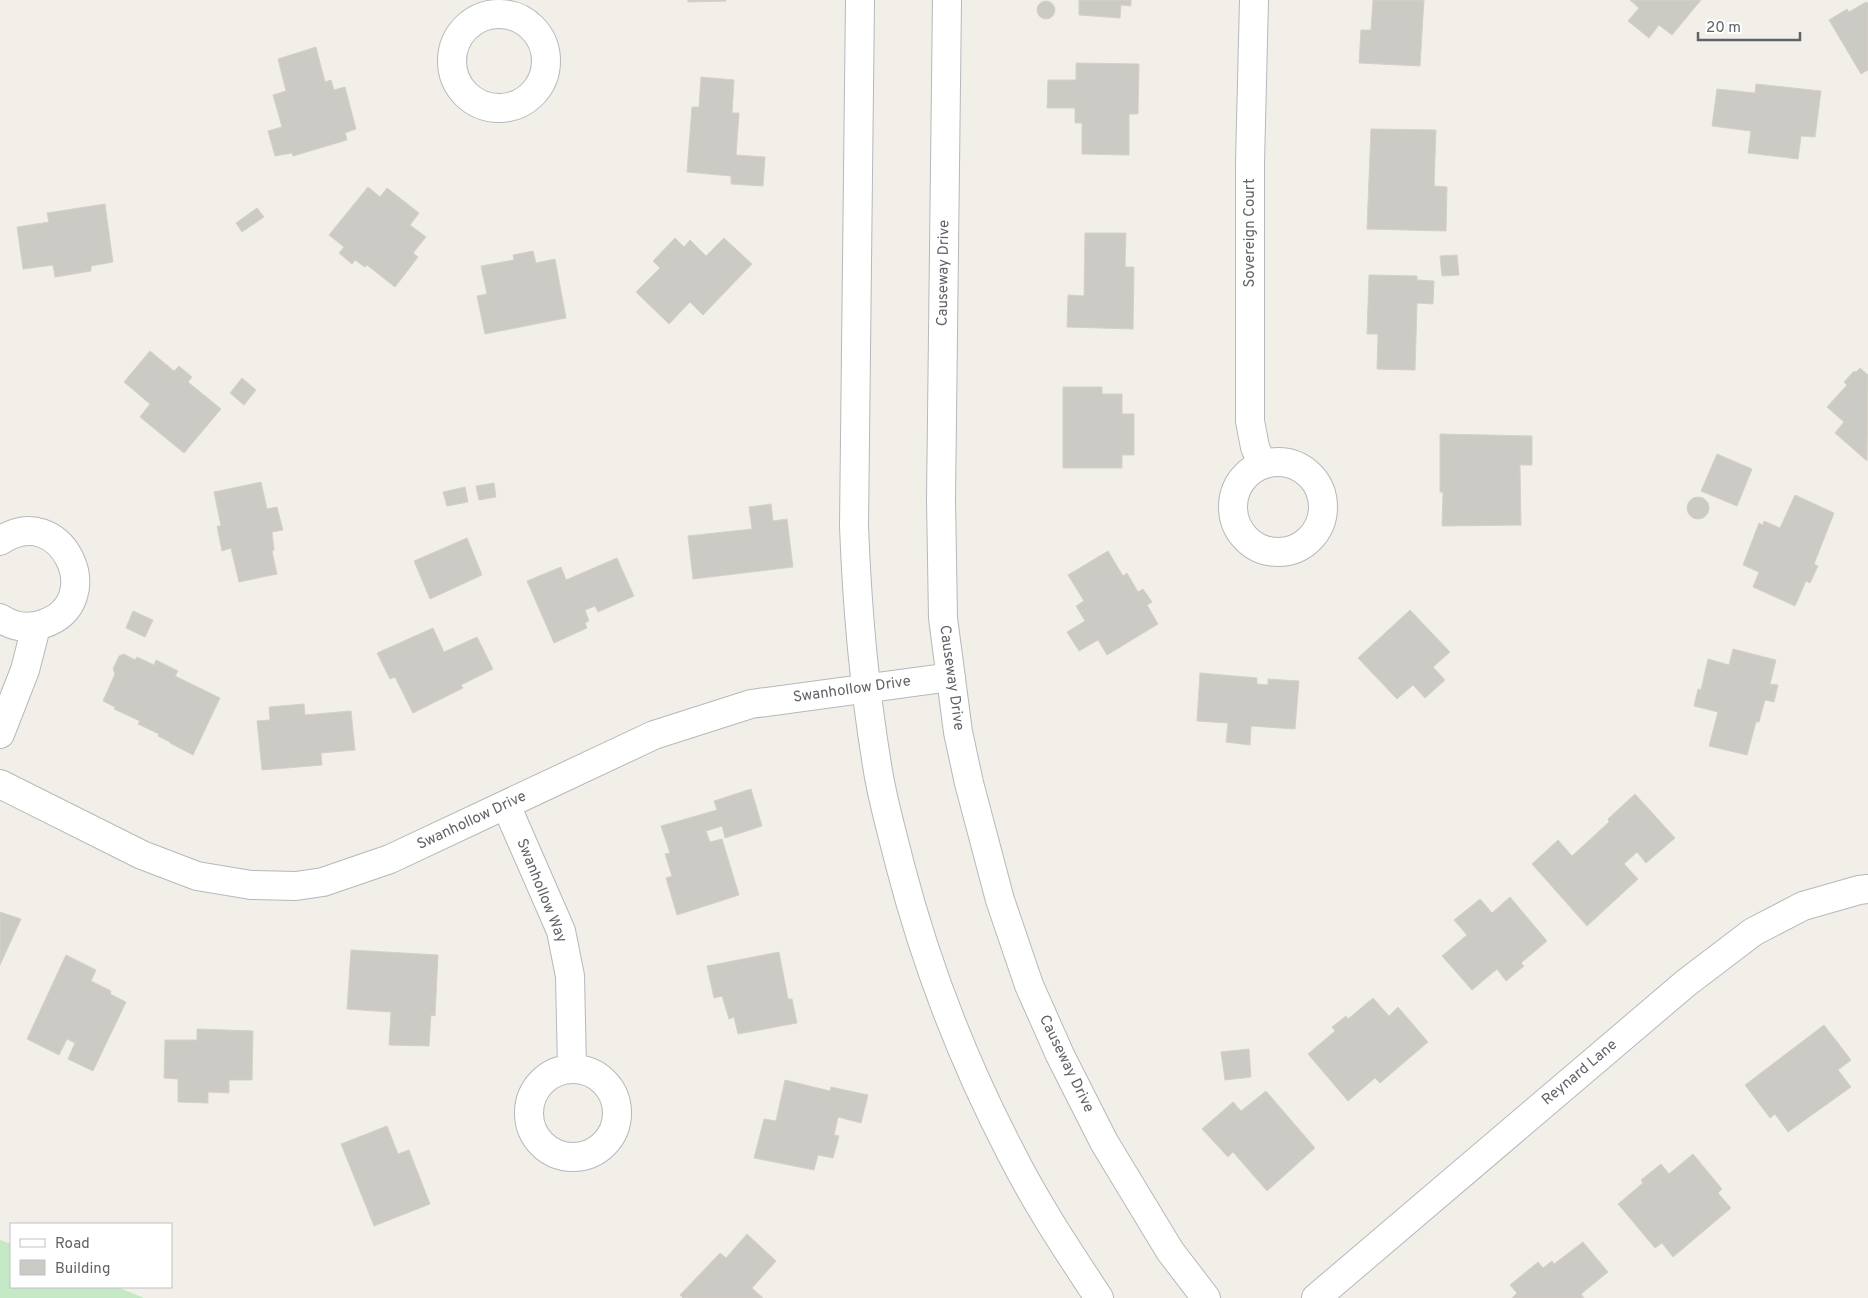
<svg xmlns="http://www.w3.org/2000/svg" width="1868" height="1298" viewBox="0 0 1868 1298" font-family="Overpass,sans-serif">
	<rect width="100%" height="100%" fill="#f1efe8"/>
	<path fill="#c5e8c5" d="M0,1240L11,1244V1287H117L144,1298H0Z"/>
	<path fill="#cccac5" stroke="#d6d1c6" d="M688,0H726V1L688,2Z
		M1079,0H1131V6L1121,5L1120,18L1079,15Z
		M1373,0H1424L1420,66L1359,63L1361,30H1371Z
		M1630,0H1701L1672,35L1659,25L1649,38L1628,21L1639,8Z
		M1037 10a9 9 0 1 1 18 0a9 9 0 1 1-18 0Z
		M1866,2L1868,3V70L1861,74L1829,20L1847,9L1849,12Z
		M316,47L325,82L331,80L334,90L345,87L356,129L345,133L347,140L293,156L292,153L275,156L268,131L282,127L273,95L286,91L278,59Z
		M1076,63L1139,64L1138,114H1129V155L1082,154V123H1075V108H1047L1048,80H1076Z
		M701,77L734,80L732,113H739L736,155L765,157L763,186L731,184V176L687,172L692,107H699Z
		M1756,84L1821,91L1815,137L1801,136L1798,159L1748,153L1751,131L1712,126L1717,89L1755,93Z
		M1371,129L1436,130L1434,186L1447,187L1446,231L1367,229Z
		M368,187L380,197L387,188L419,213L410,225L426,237L413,253L418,257L395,287L367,265L365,267L355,260L352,264L339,253L344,247L329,235Z
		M105,204L113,262L91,266V271L55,277L53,265L23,269L17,227L49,222L47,213Z
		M257,208L264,217L242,232L236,223Z
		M1085,233H1126L1125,267H1134L1133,329L1067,327L1068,295L1084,296Z
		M675,238L684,247L690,240L706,256L724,238L752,264L703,315L690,302L669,324L636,292L660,268L653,261Z
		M533,251L536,263L555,259L566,318L485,334L477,296L487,294L481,266L514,260L513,255Z
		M1457,255L1459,275L1442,276L1440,256Z
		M1369,275L1417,276V280L1434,281L1433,304L1417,303L1415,370L1377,369L1378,334H1367Z
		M150,351L174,371L179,366L192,377L188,382L221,409L184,453L140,417L150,404L124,382Z
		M1860,368L1868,375L1867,461L1835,433L1844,422L1827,407L1847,385L1844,382L1854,371L1856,372Z
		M242,378L256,390L244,405L230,393Z
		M1063,387H1102V394H1122V414H1134V455H1122V468H1063Z
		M1440,434L1532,436V465H1520L1521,525L1442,526L1443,492H1440Z
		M1717,454L1752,469L1737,506L1701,491Z
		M261,482L267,509L277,507L283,530L272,532L274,550L272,551L277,574L239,582L231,548L222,551L217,526H221L214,492Z
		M494,483L496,497L479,500L476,486Z
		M465,487L468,502L447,506L443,492Z
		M1795,495L1834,513L1814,564L1818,566L1810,583L1806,581L1795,606L1753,587L1759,572L1743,565L1759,523L1763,525L1764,521L1780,528Z
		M1687 508a11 11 0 1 1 22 0a11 11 0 1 1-22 0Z
		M771,504L773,521L787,519L793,567L693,579L688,536L752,529L749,507Z
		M467,538L482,575L430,599L414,561Z
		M1108,551L1123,576L1127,573L1138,592L1143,589L1152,602L1147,605L1158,624L1107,655L1098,640L1079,651L1067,632L1085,621L1076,606L1084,601L1068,575Z
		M617,558L634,596L598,612L595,606L585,610L589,621L585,623L587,628L554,643L527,581L561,567L566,580Z
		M1410,610L1450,652L1433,667L1445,680L1425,698L1413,685L1397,699L1358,658Z
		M133,611L153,620L145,637L126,628Z
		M433,628L444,652L477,637L493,669L461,685L463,688L413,713L395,677L390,679L377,653Z
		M1733,649L1776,660L1770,684L1778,685L1774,702L1765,700L1759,722H1756L1747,755L1709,746L1718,712L1694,706L1698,689L1701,690L1708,659L1729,665Z
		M124,654L135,660L137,657L154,665L156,660L178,671L175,676L220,698L193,755L170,743V742L158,736L159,734L138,724L140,721L114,709L115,707L103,701L115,674L113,669L119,656Z
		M1200,673L1257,678V684L1268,685V679L1299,681L1295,729L1251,726L1250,745L1226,742L1228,723L1197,721Z
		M304,704L305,715L351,711L355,750L321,753L322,765L262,770L257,721L270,720L269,707Z
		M751,789L762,826L725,838L722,826L706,831L710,842L722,839L739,895L677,915L666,878L672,876L665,854L670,853L661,826L717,810L714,801Z
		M1635,794L1675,838L1646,863L1637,852L1624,864L1638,879L1587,926L1532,864L1558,840L1572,856L1609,822L1608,819Z
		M1510,897L1547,941L1521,963L1524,966L1506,981L1497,969L1472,990L1442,956L1467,935L1454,920L1480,899L1492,913Z
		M0,912L21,919L0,965Z
		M351,950L438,955L435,1016L431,1015L429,1046L389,1045L391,1012L347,1009Z
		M779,952L788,999H792L797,1023L738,1034L734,1017L729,1019L722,996L714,998L707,966Z
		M66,955L96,970L91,981L111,991L110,994L126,1002L93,1071L68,1059L75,1043L67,1039L59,1055L27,1039Z
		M1373,998L1389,1016L1398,1007L1428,1042L1380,1083L1375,1078L1348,1101L1308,1054L1335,1031L1332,1027L1346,1016L1348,1019Z
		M1824,1025L1851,1060L1838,1070L1851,1087L1788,1132L1775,1114L1770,1118L1745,1085Z
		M197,1029L253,1031L252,1080H229V1093L208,1092V1103L178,1102V1079L164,1078L165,1040H197Z
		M1249,1049L1251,1077L1225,1080L1221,1052Z
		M785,1080L830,1091L831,1087L868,1095L861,1123L838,1117L834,1135L839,1136L833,1158L818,1155L814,1170L754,1158L764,1119L776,1121Z
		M1266,1091L1315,1148L1267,1191L1233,1152L1228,1157L1202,1129L1233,1102L1241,1111Z
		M387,1126L398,1154L409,1150L430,1204L374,1226L341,1144Z
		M1693,1154L1722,1189L1718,1193L1731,1208L1673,1257L1662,1243L1655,1248L1618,1204L1643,1183L1641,1180L1661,1164L1669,1174Z
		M747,1234L776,1261L752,1288L763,1298H683L680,1295L720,1253L726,1258Z
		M1583,1242L1608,1272L1581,1294L1584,1298H1512L1517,1293L1510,1285L1538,1262L1543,1268L1552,1261L1554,1264Z"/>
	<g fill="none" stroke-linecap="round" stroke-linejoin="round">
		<g stroke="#b5b8bc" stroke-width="30">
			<path id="minor" d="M860,0L854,526C857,606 864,686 877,765C882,799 892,832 900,865C926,965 963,1061 1011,1153C1036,1203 1068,1251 1099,1298
				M947,0L941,500L943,618L958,732L969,783L1000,900L1029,985L1060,1055L1104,1142L1170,1251L1206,1298
				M1254,0L1250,163V421L1255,447L1262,465
				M452 61a47 47 0 1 1 94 0a47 47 0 1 1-94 0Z
				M1233 507a45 45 0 1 1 90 0a45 45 0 1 1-90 0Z
				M0,541C61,499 110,602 43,624C28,629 13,627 0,618
				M0,734L25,670L36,627
				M0,784L142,855L197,876L251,885L296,886L323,882L390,859L654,735L751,704L951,677
				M506,805L561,931L570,976L572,1068
				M529 1113a44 44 0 1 1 88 0a44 44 0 1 1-88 0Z
				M1316,1298L1686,983L1753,932L1803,906L1859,890L1868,889"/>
		</g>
		<use href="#minor" stroke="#fff" stroke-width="28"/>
	</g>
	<g text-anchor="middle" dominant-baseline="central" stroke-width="4" stroke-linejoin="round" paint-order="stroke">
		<g font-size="15" fill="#5f6368" stroke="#fff">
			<text transform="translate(1250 233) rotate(-90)">Sovereign Court</text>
			<text transform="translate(944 273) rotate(-89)">Causeway Drive</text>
			<text transform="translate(951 678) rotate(82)">Causeway Drive</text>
			<text transform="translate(852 690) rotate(-8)">Swanhollow Drive</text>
			<text transform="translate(472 821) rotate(-25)">Swanhollow Drive</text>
			<text transform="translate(541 891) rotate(68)">Swanhollow Way</text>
			<text transform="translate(1066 1064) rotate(64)">Causeway Drive</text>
			<text transform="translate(1580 1073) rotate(-40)">Reynard Lane</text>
		</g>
	</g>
	<rect x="10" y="1223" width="162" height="65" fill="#ffffff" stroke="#bfc1c3"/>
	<rect x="20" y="1239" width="25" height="8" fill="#ffffff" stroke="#bfc1c3"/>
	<text x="55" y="1248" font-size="15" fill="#5f6368">Road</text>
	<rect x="20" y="1260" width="25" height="15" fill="#cccac5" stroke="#bfc1c3"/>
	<text x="55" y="1273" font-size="15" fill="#5f6368">Building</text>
	<path d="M1698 32v8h102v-8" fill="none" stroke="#5f6368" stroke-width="2.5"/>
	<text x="1706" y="32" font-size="15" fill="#5f6368" stroke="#ffffff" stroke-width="4" paint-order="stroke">20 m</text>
</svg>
